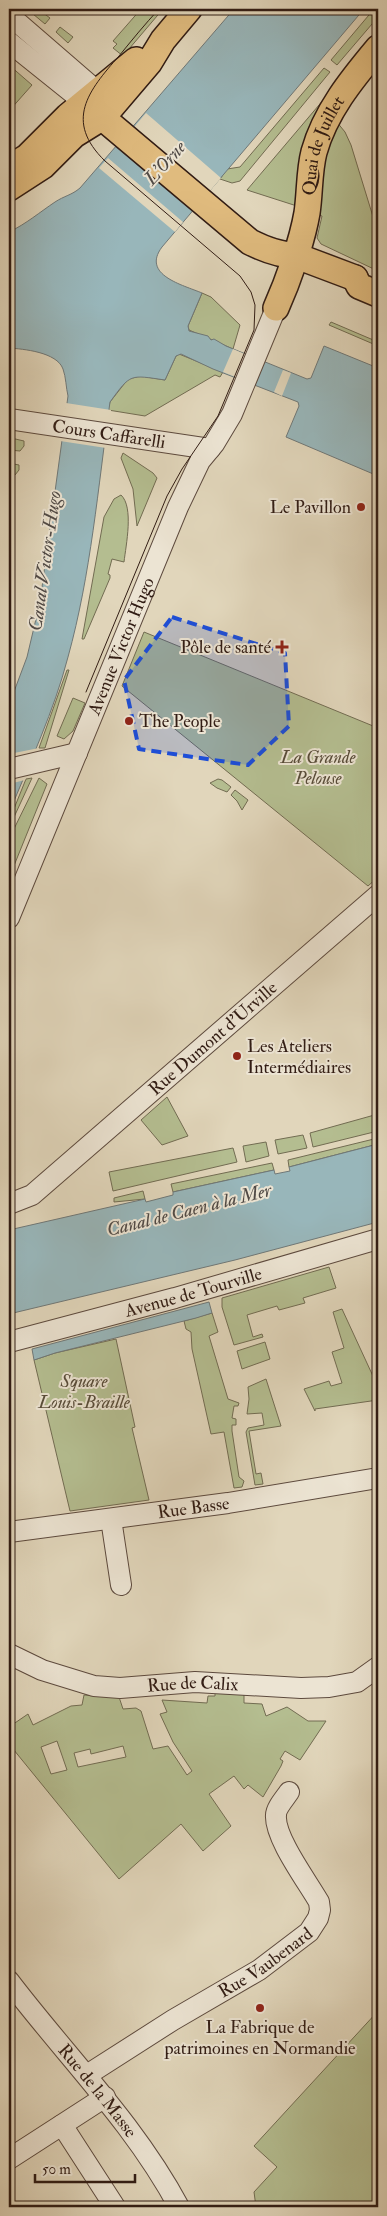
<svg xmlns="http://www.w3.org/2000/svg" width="387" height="2216" viewBox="0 0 387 2216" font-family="'IM FELL Double Pica',serif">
	<rect width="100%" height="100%" fill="#e1d6bb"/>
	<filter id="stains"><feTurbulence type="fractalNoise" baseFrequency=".004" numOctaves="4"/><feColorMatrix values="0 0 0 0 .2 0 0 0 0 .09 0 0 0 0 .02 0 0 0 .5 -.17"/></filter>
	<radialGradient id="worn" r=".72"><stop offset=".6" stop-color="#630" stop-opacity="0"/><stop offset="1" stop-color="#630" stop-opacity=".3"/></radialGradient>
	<path fill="#b4bd90" stroke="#726c52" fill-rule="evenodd" d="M27,9H38L50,18L45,24Z
		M141,9H163L123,56L113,48L117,44L113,41Z
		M374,9H378V17L337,65L331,60Z
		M60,27L73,37L68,43L56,32Z
		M358,59L300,207L247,190Z
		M9,65L32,85L9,111Z
		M324,68L330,72L240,181L232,183L220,179L227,169L240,167Z
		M336,121L345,132L351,145L378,233V271L321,244L317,238L322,216L313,213L319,171Z
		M202,293L211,297L240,325L233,349L189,330L188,326Z
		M331,322L378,342V346L329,325Z
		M179,354L223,372L220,377L215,375L145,416L108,410L110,402L128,379L141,376L165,380L176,356Z
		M11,438L24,441V446L20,451L9,450V439Z
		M123,453L153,473L157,478L137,526L133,489L121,458Z
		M9,463L19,465V470L15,475L9,477Z
		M121,495C134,507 126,545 124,562L112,559L108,574L110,575V578L84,639H82L104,517L114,499Z
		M144,632L378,728V877L368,886L122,686Z
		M67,670H69L45,748H39Z
		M73,698L85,703L73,731L64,739L57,736Z
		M32,778L9,828V821L26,779Z
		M39,778L47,784L9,878V839Z
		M218,779L222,780L231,787L227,792L217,788L210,783Z
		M235,790L248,800L242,810L237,801L231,795Z
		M167,1097L188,1136L162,1145L141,1120Z
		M378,1114V1131L313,1147L310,1133Z
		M303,1135L307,1148L278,1154L275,1140Z
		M378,1138V1144L289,1167L288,1160Z
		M266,1142L269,1156L246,1162L243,1146Z
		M233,1148L237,1162L113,1191L109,1172Z
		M272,1163L274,1170L173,1192L171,1184Z
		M143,1191L145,1199L114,1202V1198Z
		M329,1267L336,1288L303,1298L305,1303L279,1310L277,1306L247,1315L253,1337L262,1334L263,1337L234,1345L222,1307V1298Z
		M342,1309L378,1387V1400L315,1409V1411L304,1389L329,1381L331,1386L342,1383L332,1352L344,1348L333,1312Z
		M212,1313L218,1332L209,1336L228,1399L239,1403L238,1406H234L232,1418L236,1419V1425H232V1431L239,1477L244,1481L242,1487L234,1488L224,1432L211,1434L192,1349L191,1332L186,1329L184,1321Z
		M116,1339L135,1427L132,1428L149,1500L70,1511L34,1360L55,1353Z
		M265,1342L270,1359L242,1369L237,1351Z
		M266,1379L281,1426L249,1431L256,1474L261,1473L263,1484L255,1485L246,1432L248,1428L264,1425L262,1413L247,1414L249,1399L248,1387Z
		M215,1691L244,1692V1703L262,1704L266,1716L287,1707L308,1721H326L300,1760L285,1751L280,1759L283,1761L281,1766L263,1797L248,1785L244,1789L234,1776L209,1794L231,1826L203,1851L181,1824L119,1879L9,1744V1727L28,1714L33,1725L71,1706L82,1705L84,1695L119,1697L123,1709L136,1708L141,1711L153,1749L168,1746L187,1775L192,1771L173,1742L160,1714L167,1712L162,1700L207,1703L208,1696H215ZM57,1741L67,1770L51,1774L41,1747ZM123,1746L126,1757L78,1767L74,1753L90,1749L91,1754Z
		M378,2011V2207H256L254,2192L277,2167L254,2146Z"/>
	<path fill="#98b6ba" stroke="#6f7878" d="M234,9H364L162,247C141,275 183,285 202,293L188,326L189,331L208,336L211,340L214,339L226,346L307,379L311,378L324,346L378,368V476L286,437L299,406L298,402L213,369L181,354L176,356L165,380C130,375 131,373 110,402C98,487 91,574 68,657C54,711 30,762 9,813V705L27,657L40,602L68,396C66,388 66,377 63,369C57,352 23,349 9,348V232C26,224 40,212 55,202C64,196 72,195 80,188Z
		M378,1144V1222L235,1260L9,1314V1230L145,1199L146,1202L173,1195V1192L274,1170L275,1174L290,1171L289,1167Z
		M209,1302L212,1313L196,1318L55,1353L34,1360L32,1349Z"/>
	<path fill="#e1d6bb" d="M146,113L221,178L194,210L118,146Z
		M108,158L183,222L175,232L99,168Z
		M233,349L264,362L255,385L223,372Z
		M283,370L291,373L282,396L274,392Z
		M66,403L111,410L106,448L60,441Z
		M39,748L25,780L9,784V754Z"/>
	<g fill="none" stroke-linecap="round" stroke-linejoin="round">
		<g stroke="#5d4a3e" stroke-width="22">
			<g id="minor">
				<path d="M9,15L98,92"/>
				<path d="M9,42L85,103"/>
				<path id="s1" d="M9,419L210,449"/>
				<path d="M9,769L77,753"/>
				<path id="s2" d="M9,918L178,507L200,461L214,444L232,414L276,308"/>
				<path id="s3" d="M9,1204L32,1195L378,895"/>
				<path id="s4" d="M9,1342L175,1298L378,1239"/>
				<path d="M111,1519L121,1585"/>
				<path id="s5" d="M9,1532L228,1503L378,1478"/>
				<path id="s6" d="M9,1654L42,1670L94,1686L120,1688L195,1682L301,1688L329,1687L357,1682L378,1667"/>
				<path id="s7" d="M9,1981C66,2056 134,2123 179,2207"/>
				<path id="s8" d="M87,2075L173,2020L259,1970L309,1932L318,1918L320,1910L319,1902C307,1881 274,1837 276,1815C276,1808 285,1798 289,1792"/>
				<path d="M62,2125L115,2207"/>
				<path d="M9,2159L105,2097"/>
			</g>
		</g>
		<g stroke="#311c14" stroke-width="28">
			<g id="major">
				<path d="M85,103L250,242C264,249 279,255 294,255L355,278"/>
				<path d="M9,168L27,157L68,116L136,60"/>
				<path d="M9,188L43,166L74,135L103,117L149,63L163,40L189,9"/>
				<path d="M355,278L359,286L378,294"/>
				<path id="s9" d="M276,308C288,281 302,242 307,213C310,193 309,171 314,152C325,112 352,79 378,48"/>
			</g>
		</g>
		<use href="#minor" stroke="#ece4d3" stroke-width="20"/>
		<use href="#major" stroke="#e0bb7e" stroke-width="25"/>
		<path stroke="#311c14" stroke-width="1" d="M86,692L167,496L182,469L218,416L254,330L255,305L251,292L240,276L105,161C64,121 88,91 119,56C132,40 145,24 159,9"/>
	</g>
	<path fill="#1d4ed8" fill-opacity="0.2" stroke="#1d4ed8" stroke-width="4" stroke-dasharray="10 6" stroke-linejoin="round" d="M172,617L285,653L289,726L248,765L139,749L124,680Z"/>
	<g fill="#8f2418" stroke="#ece4d3" stroke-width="2">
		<circle cx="361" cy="507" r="5"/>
		<path d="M279.5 639.5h5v5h5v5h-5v5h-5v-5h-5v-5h5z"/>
		<circle cx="129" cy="721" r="5"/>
		<circle cx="237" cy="1056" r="5"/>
		<circle cx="260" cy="2008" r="5"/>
	</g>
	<g text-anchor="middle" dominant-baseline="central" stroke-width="4" stroke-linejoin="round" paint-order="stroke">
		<g font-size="18" fill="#311c14" stroke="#ece4d3">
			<text stroke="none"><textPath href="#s9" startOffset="170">Quai de Juillet</textPath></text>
			<text stroke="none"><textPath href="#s1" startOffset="101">Cours Caffarelli</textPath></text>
			<text stroke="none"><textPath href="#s2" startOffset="294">Avenue Victor Hugo</textPath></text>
			<text stroke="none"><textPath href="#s3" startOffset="264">Rue Dumont d'Urville</textPath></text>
			<text stroke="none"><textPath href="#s4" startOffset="191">Avenue de Tourville</textPath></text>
			<text stroke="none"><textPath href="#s5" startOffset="186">Rue Basse</textPath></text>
			<text stroke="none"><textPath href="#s6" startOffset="190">Rue de Calix</textPath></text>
			<text stroke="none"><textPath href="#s8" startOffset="211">Rue Vaubenard</textPath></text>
			<text stroke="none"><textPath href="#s7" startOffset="141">Rue de la Masse</textPath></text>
		</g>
		<g font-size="18" fill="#311c14" stroke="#ece4d3" text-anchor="end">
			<text x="351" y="507">Le Pavillon</text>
			<text x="271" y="647">Pôle de santé</text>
			<text x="139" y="721" text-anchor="start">The People</text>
			<text x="247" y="1046" text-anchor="start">Les Ateliers<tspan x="247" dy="21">Intermédiaires</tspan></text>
			<text x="260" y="2027" text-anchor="middle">La Fabrique de<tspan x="260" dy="21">patrimoines en Normandie</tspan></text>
		</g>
		<g font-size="18" font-style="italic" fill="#584c39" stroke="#ece4d3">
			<text x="318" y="757">La Grande<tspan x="318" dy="21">Pelouse</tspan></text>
			<text x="84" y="1381">Square<tspan x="84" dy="21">Louis-Braille</tspan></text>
		</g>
		<g font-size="19" font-style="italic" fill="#504a46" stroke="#ece4d3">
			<text transform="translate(165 163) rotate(-48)">L'Orne</text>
			<text transform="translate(45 561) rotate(-82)">Canal Victor-Hugo</text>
			<text transform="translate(189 1210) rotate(-14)">Canal de Caen à la Mer</text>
		</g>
	</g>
	<rect width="387" height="2216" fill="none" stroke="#e1d6bb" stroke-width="30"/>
	<rect x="10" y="10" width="367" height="2196" fill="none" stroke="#311c14" stroke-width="2.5"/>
	<rect x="15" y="15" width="357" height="2186" fill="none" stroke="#311c14"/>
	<path d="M35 2174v8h100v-8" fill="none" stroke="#311c14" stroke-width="2.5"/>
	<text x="42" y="2174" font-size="15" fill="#311c14" stroke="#ece4d3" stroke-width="4" paint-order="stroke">50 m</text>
	<rect width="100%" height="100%" filter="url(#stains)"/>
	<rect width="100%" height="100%" fill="url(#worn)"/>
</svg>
